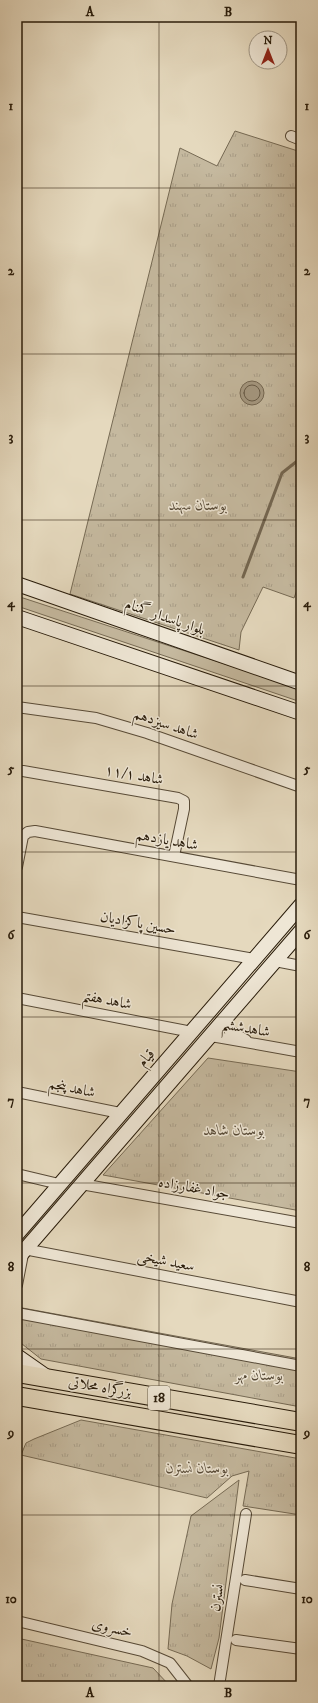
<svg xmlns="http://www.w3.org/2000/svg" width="318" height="1703" viewBox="0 0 318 1703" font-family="'IM FELL DW Pica',Amiri,serif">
	<defs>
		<pattern id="park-tufts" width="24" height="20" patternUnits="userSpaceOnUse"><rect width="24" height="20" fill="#c5b99f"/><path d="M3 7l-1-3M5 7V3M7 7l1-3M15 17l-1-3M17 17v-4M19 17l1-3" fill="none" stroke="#a99e88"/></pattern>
	</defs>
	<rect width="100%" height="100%" fill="#e5d9be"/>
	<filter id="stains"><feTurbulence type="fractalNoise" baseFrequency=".005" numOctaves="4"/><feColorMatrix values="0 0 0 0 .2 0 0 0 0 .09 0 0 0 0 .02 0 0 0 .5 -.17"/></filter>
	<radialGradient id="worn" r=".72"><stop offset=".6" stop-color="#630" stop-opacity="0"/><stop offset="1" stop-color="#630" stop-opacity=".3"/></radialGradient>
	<path fill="#c5b99f" stroke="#766a54" d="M17,596L286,684L301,690V702L17,606Z"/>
	<path fill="url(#park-tufts)" stroke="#766a54" d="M235,131L301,152V579L294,598L263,587L241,632L239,650L70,594L180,148L217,166Z
		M208,1058L301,1072V1211L103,1175Z
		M17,1307L301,1359V1407L41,1359L17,1340Z
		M81,1420L301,1459V1515L243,1506L249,1471L232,1476L207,1498L21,1455L26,1443L34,1439Z
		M239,1480L219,1638L211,1669L187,1656L168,1649L172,1604L191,1516Z
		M17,1638L153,1668L170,1686H17Z"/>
	<path fill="#a59881" stroke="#736651" d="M240 393a12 12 0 1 1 24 0a12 12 0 1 1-24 0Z"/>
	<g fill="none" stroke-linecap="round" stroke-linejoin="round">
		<path stroke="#665a46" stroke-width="1" d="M244 393a8 8 0 1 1 16 0a8 8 0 1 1-16 0Z"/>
		<path stroke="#736651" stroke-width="3" d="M243,577L282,473L301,458"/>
		<g stroke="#574a37" stroke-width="12">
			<path id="street" d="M291,136L301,140
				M17,707L96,718L147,733L301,787
				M23,771L178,798L184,801V809L174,856
				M17,867L23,836L28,832L35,831L301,880
				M17,917L254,959
				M275,961L301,966
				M17,998L192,1032
				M227,1017L229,1030L246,1040
				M211,1036L301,1052
				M17,1092L120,1113
				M17,1174L59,1184
				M81,1184L301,1223
				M17,1285L24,1249L301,1302
				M17,1313L301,1366
				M245,1580L301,1589
				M17,1621L142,1651L170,1663L188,1686
				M236,1640L301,1649
				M219,1686L246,1514"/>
		</g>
		<g stroke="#281b0a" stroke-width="16">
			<path id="secondary" d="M17,584L301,683
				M17,617L301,713
				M17,1234L301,905
				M17,1259L301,931
				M17,1356L47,1377"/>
		</g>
		<g stroke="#281b0a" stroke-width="20">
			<path id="highway" d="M17,1373L301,1422
				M17,1396L301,1445"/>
		</g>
		<use href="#street" stroke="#eee6d5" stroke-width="10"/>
		<use href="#secondary" stroke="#eee6d5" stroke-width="14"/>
		<use href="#highway" stroke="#e5d9be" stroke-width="18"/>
	</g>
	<path fill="none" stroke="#281b0a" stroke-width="1" stroke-opacity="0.55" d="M159,17V1686M17,188H301M17,354H301M17,520H301M17,686H301M17,852H301M17,1017H301M17,1183H301M17,1349H301M17,1515H301"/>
	<g text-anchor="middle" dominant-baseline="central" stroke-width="3" stroke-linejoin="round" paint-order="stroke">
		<rect fill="#eee6d5" stroke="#635847" stroke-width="1" x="148" y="1386" width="22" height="24" rx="3"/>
		<g font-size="14" font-weight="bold" fill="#281b0a">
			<text x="159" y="1398">18</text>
		</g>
		<g font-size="15" font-style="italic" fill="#574a37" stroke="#eee6d5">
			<text x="198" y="505">بوستان سهند</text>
			<text x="234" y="1130">بوستان شاهد</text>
			<text x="259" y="1375">بوستان مهر</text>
			<text x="197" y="1468">بوستان نسترن</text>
		</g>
		<g font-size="15" fill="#281b0a" stroke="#eee6d5">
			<text transform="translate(165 617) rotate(19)">بلوار پاسدار گمنام</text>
			<text transform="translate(166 724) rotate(19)">شاهد سیزدهم</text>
			<text transform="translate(134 775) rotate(10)">شاهد ۱۱/۱</text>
			<text transform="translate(167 840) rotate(10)">شاهد یازدهم</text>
			<text transform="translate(138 923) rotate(10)">حسین پاکزادیان</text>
			<text transform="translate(107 1000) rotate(11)">شاهد هفتم</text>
			<text transform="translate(246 1028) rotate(10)">شاهدششم</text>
			<text transform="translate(146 1058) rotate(-49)">قیام</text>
			<text transform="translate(72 1088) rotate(12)">شاهد پنجم</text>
			<text transform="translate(194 1188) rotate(10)">جواد غفارزاده</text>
			<text transform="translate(166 1261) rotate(11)">سعید شیخی</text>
			<text transform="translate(100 1387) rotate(10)">بزرگراه محلاتی</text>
			<text transform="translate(217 1598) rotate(-81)">نسترن</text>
			<text transform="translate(112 1628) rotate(13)">خسروی</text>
		</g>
	</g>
	<rect width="318" height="1703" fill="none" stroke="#e5d9be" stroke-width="44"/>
	<g transform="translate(268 50)"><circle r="19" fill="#eee6d5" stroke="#9f9584"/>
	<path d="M0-3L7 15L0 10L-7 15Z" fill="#8f2418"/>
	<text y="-6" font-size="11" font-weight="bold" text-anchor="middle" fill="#281b0a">N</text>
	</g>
	<rect x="22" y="22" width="274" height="1659" fill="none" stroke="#281b0a" stroke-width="1.5"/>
	<g font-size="13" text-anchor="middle" font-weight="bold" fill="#281b0a">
		<text x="90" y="16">A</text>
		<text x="228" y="16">B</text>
		<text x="11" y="110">1</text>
		<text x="307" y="110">1</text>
		<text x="11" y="275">2</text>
		<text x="307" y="275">2</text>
		<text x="11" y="441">3</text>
		<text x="307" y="441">3</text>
		<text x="11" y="607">4</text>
		<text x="307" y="607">4</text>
		<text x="11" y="773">5</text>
		<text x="307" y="773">5</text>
		<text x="11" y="939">6</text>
		<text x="307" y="939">6</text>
		<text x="11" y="1105">7</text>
		<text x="307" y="1105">7</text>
		<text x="11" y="1271">8</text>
		<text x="307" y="1271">8</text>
		<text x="11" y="1437">9</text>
		<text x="307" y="1437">9</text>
		<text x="11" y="1603">10</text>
		<text x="307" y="1603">10</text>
		<text x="90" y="1697">A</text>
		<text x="228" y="1697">B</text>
	</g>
	<rect width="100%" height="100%" filter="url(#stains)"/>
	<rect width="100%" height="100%" fill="url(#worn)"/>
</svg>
